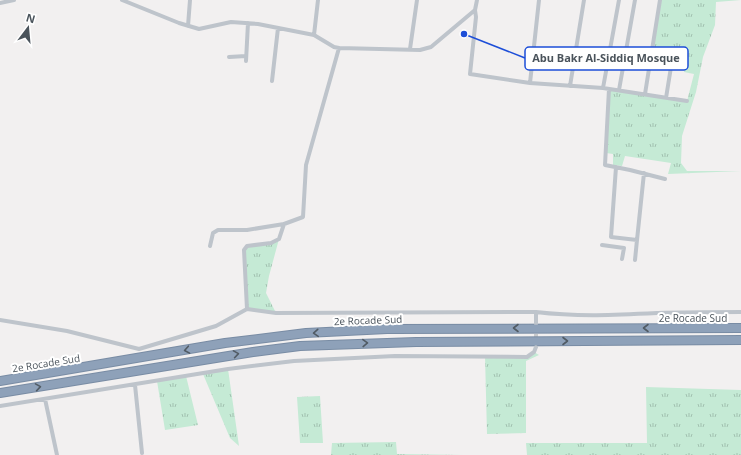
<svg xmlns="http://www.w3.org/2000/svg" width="741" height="455" viewBox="0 0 741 455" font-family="'Open Sans',sans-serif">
	<defs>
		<pattern id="grass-tufts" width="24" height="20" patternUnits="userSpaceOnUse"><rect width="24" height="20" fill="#c5ead5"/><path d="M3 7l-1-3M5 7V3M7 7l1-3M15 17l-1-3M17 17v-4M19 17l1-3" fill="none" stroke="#a2c0b0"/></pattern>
	</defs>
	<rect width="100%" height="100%" fill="#f2f0f0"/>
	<path fill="url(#grass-tufts)" d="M660,0H741L716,2L715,25L703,57L696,92L682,136L681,163L687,171H741L668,174L671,163L625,156L622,166L613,165V154L606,153L609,89L687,101L694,74L684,72V69L671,67L673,52L653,49Z
		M279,239L269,276L266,293L276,313L247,309L244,250L247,246L271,243Z
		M534,352L539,355L526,361V433L487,434L485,356L527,357Z
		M228,369L239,446L230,438L203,374Z
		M186,376L198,425L165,430L157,381Z
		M646,387L741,390V455H527L526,443H647Z
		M320,396L323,443H300L297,397Z
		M396,442L397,454L464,455H331L332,443Z"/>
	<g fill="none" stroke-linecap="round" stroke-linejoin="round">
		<path stroke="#c8c9cb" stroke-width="4" stroke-dasharray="4 2" stroke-linecap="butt" d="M536,328V343"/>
		<g stroke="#798ca4" stroke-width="10">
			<path id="highway" d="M0,381L225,343L306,333L387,329L741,328
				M0,393L253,352L300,346L416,342L741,340"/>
		</g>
		<path stroke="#bec4cb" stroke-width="4" d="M122,0L179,23L199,29L231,22L258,24L314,35L334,47L339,48L420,50L431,47L475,10L477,0
			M0,3L14,0
			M475,10L476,17L470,74L530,83L603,88L687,101
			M188,26L190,0
			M314,35L318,0
			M410,49L417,0
			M229,57L246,56
			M246,61L248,23
			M272,81L278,28
			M530,83L539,0
			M570,86L584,0
			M603,88L619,0
			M609,89L605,165L630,170L665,179
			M619,90L635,0
			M645,94L660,0
			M666,98L671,67
			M616,167L611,237L637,240L644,173
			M602,245L624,248L622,259
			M210,246L213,233L218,230H247L284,224
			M635,260L637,240
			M247,309L276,313L536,312C577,317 617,315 658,313C686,312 713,312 741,312
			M0,320L67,331L139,349L216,326L247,309L244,250L247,246L271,243L279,239L284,224L303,217L306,165L339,48
			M536,324V312
			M135,385L142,453
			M45,399L57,455
			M0,406L228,369L294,361L395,356L527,357L534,352L536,347"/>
		<use href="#highway" stroke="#8ea1b9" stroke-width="8"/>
	</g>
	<defs><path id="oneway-chevron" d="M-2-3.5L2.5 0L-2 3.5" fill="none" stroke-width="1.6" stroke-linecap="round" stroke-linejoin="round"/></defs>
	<g stroke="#515b64">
		<use href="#oneway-chevron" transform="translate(516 328) rotate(180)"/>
		<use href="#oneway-chevron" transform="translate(646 328) rotate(180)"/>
		<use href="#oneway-chevron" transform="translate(316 333) rotate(176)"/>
		<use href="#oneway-chevron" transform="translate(565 341)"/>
		<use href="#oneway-chevron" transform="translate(365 343) rotate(-2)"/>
		<use href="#oneway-chevron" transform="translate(187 350) rotate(170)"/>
		<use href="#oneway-chevron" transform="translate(236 354) rotate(-9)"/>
		<use href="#oneway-chevron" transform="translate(38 387) rotate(-9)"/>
	</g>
	<g text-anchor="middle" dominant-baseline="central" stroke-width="4" stroke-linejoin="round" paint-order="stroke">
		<g font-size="10" fill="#4a535b" stroke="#fff">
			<text x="693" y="318">2e Rocade Sud</text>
			<text transform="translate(368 320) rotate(-2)">2e Rocade Sud</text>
			<text transform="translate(46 363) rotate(-9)">2e Rocade Sud</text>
		</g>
	</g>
	<path fill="none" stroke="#1d4ed8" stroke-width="1.5" d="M464 34L525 58"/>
	<circle fill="#1d4ed8" stroke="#fff" stroke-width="1.5" cx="464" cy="34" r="4"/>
	<rect fill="#fff" stroke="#1d4ed8" stroke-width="1.5" x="525" y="47" width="163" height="23" rx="4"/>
	<g font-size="11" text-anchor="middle" font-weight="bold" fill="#4a535b">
		<text x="606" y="62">Abu Bakr Al-Siddiq Mosque</text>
	</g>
	<g transform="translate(28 28) rotate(16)" stroke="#ffffff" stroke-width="3" paint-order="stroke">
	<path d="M0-3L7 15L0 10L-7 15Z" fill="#4a535b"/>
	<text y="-6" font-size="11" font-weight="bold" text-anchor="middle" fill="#4a535b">N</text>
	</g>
</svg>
